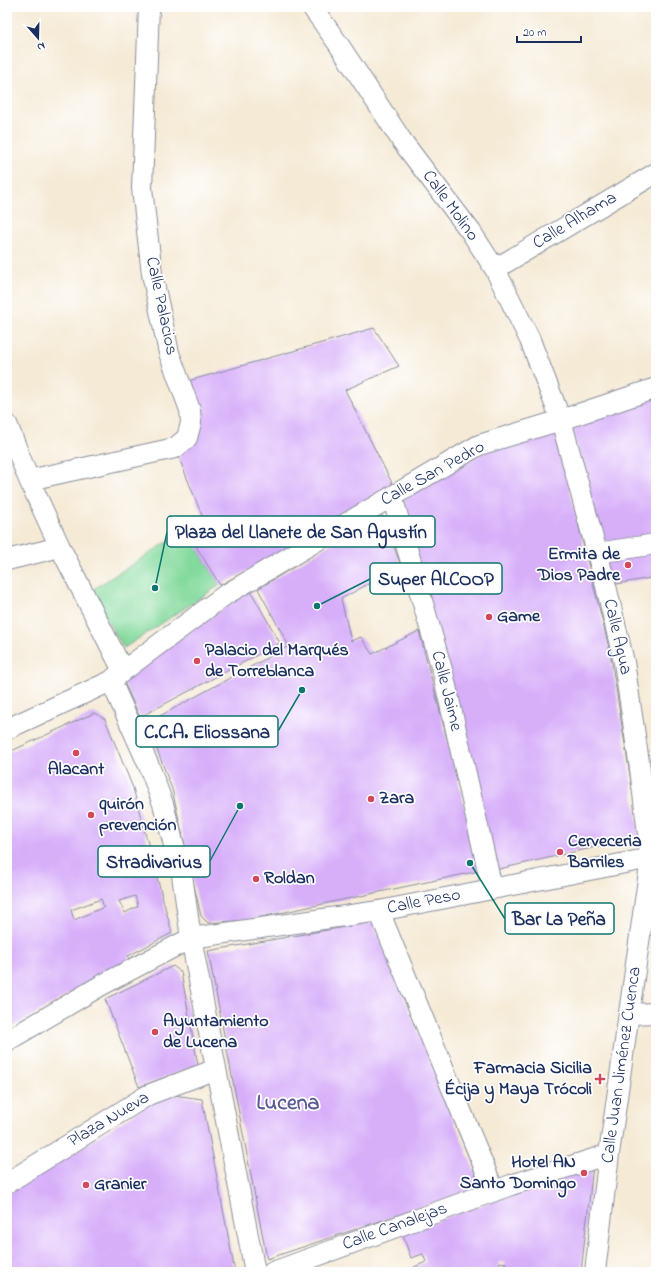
<svg xmlns="http://www.w3.org/2000/svg" width="663" height="1279" viewBox="0 0 663 1279" font-family="'Indie Flower',sans-serif">
	<rect width="100%" height="100%" fill="#fff"/>
	<filter id="ink" filterUnits="userSpaceOnUse"><feTurbulence type="fractalNoise" baseFrequency=".025" numOctaves="2"/><feDisplacementMap in="SourceGraphic" scale="8" xChannelSelector="R" yChannelSelector="G"/><feConvolveMatrix kernelMatrix="1 2 1 2 8 2 1 2 1" color-interpolation-filters="sRGB"/></filter>
	<filter id="wash" filterUnits="userSpaceOnUse"><feTurbulence type="fractalNoise" baseFrequency=".012" numOctaves="4" result="noise"/><feDisplacementMap in="SourceGraphic" scale="16" xChannelSelector="R" yChannelSelector="G"/><feGaussianBlur stdDeviation="0.9" result="paint"/><feColorMatrix in="noise" values="0 0 0 0 0 0 0 0 0 0 0 0 0 0 0 0 0 1.4 0 .05"/><feComposite in="paint" operator="in"/></filter>
	<g filter="url(#wash)">
		<rect width="100%" height="100%" fill="#f5ead5"/>
		<path fill="#84da9d" stroke="#50847e" d="M186,530L220,585L124,648L89,592Z"/>
		<g id="blocks">
			<path fill="#d7aff9" fill-rule="evenodd" d="M374,328L399,366L345,390L397,493L220,585L186,530L203,518L175,448L187,438L181,383Z
				M656,395V536L602,543L571,423Z
				M555,430L610,652L640,837L495,870L403,499L482,453Z
				M381,513L401,566L341,599L351,641L361,637L372,654L419,631L462,796L479,871L247,920L208,923L201,916L172,789L147,723L289,646L258,589Z
				M656,544V577L606,586L597,553Z
				M250,590L280,643L140,717L122,678Z
				M94,713L105,719L133,788L172,933L128,956L129,959L127,961L7,1030V753ZM135,896L138,906L125,913L119,901ZM101,899L104,907L74,920L71,910Z
				M373,922L481,1187L267,1259L208,951Z
				M173,966L181,972L198,1065L139,1087L105,999Z
				M166,1094L202,1099L235,1272H7V1194Z
				M593,1166L581,1272H500L506,1263L500,1262L497,1272H429L428,1269L420,1271L418,1268L414,1269V1267L426,1262L423,1254L411,1258L402,1233Z"/>
		</g>
	</g>
	<g filter="url(#ink)">
		<use href="#blocks" fill-opacity="0" stroke="#888c9a" stroke-width="1"/>
		<g fill="none" stroke-linecap="round" stroke-linejoin="round">
			<g stroke="#888c9a" stroke-width="22">
				<path id="street" d="M312,7L339,45L402,141L471,232L495,269L530,340L561,420L606,586L624,662L640,769L651,858L609,1154L595,1272
					M495,269L656,173
					M7,424L29,480L60,547L123,671
					M29,480L175,448L187,438L191,423L190,410L169,353L152,274L142,188L149,7
					M392,496L443,673L492,888
					M597,553L656,544
					M7,560L60,547
					M111,681L149,766L163,804L182,875L191,938L255,1272
					M7,729L111,681L123,671L225,595L479,445L561,420L656,388
					M379,911L494,1191
					M629,1014L656,1013
					M7,1041L100,986L191,938L379,911L651,858L656,856
					M7,1183L148,1095L216,1069
					M273,1272L511,1185L609,1154"/>
			</g>
			<use href="#street" stroke="#fff" stroke-width="20"/>
		</g>
	</g>
	<g fill="#d1495b" stroke="#fff" stroke-width="1.5">
		<circle cx="628" cy="565" r="4"/>
		<circle cx="489" cy="617" r="4"/>
		<circle cx="197" cy="661" r="4"/>
		<circle cx="76" cy="753" r="4"/>
		<circle cx="371" cy="799" r="4"/>
		<circle cx="91" cy="815" r="4"/>
		<circle cx="560" cy="852" r="4"/>
		<circle cx="256" cy="879" r="4"/>
		<circle cx="155" cy="1032" r="4"/>
		<path d="M598 1073h4v4h4v4h-4v4h-4v-4h-4v-4h4z"/>
		<circle cx="584" cy="1173" r="4"/>
		<circle cx="86" cy="1185" r="4"/>
	</g>
	<g text-anchor="middle" dominant-baseline="central" stroke-width="3.5" stroke-linejoin="round" paint-order="stroke">
		<g font-size="18" fill="#1b2f5e" stroke="#fff">
			<text transform="translate(450 206) rotate(54)">Calle Molino</text>
			<text transform="translate(575 221) rotate(-31)">Calle Alhama</text>
			<text transform="translate(161 306) rotate(78)">Calle Palacios</text>
			<text transform="translate(433 474) rotate(-29)">Calle San Pedro</text>
			<text transform="translate(617 637) rotate(77)">Calle Agua</text>
			<text transform="translate(446 691) rotate(76)">Calle Jaime</text>
			<text transform="translate(424 902) rotate(-11)">Calle Peso</text>
			<text transform="translate(622 1065) rotate(-82)">Calle Juan Jiménez Cuenca</text>
			<text transform="translate(109 1120) rotate(-31)">Plaza Nueva</text>
			<text transform="translate(395 1227) rotate(-20)">Calle Canalejas</text>
		</g>
		<g font-size="18" font-weight="bold" fill="#1b2f5e" stroke="#fff" text-anchor="start">
			<text x="620" y="555" text-anchor="end">Ermita de<tspan x="620" dy="21">Dios Padre</tspan></text>
			<text x="497" y="617">Game</text>
			<text x="205" y="651">Palacio del Marqués<tspan x="205" dy="21">de Torreblanca</tspan></text>
			<text x="76" y="770" text-anchor="middle">Alacant</text>
			<text x="379" y="799">Zara</text>
			<text x="99" y="805">quirón<tspan x="99" dy="21">prevención</tspan></text>
			<text x="568" y="842">Cerveceria<tspan x="568" dy="21">Barriles</tspan></text>
			<text x="264" y="879">Roldan</text>
			<text x="163" y="1022">Ayuntamiento<tspan x="163" dy="21">de Lucena</tspan></text>
			<text x="592" y="1069" text-anchor="end">Farmacia Sicilia<tspan x="592" dy="21">Écija y Maya Trócoli</tspan></text>
			<text x="576" y="1163" text-anchor="end">Hotel AN<tspan x="576" dy="21">Santo Domingo</tspan></text>
			<text x="94" y="1185">Granier</text>
		</g>
		<g font-size="22" font-weight="bold" fill="#5d5c94" stroke="#fff">
			<text x="288" y="1104">Lucena</text>
		</g>
	</g>
	<path fill="none" stroke="#0f766e" stroke-width="1.5" d="M155 588L167 532M317 606L370 579M302 690L278 731M240 806L210 861M470 863L505 919"/>
	<g fill="#0f766e" stroke="#fff" stroke-width="1.5">
		<circle cx="155" cy="588" r="4"/>
		<circle cx="317" cy="606" r="4"/>
		<circle cx="302" cy="690" r="4"/>
		<circle cx="240" cy="806" r="4"/>
		<circle cx="470" cy="863" r="4"/>
	</g>
	<g fill="#fff" stroke="#0f766e" stroke-width="1.5">
		<rect x="167" y="516" width="268" height="31" rx="4"/>
		<rect x="370" y="563" width="132" height="31" rx="4"/>
		<rect x="136" y="716" width="142" height="31" rx="4"/>
		<rect x="98" y="846" width="112" height="31" rx="4"/>
		<rect x="505" y="903" width="109" height="31" rx="4"/>
	</g>
	<g font-size="19" text-anchor="middle" font-weight="bold" fill="#1b2f5e">
		<text x="301" y="538">Plaza del Llanete de San Agustín</text>
		<text x="436" y="585">Super ALCOOP</text>
		<text x="207" y="738">C.C.A. Eliossana</text>
		<text x="154" y="868">Stradivarius</text>
		<text x="559" y="925">Bar La Peña</text>
	</g>
	<rect width="663" height="1279" fill="none" stroke="#fff" stroke-width="24"/>
	<g transform="translate(38 38) rotate(160)" stroke="#ffffff" stroke-width="3" paint-order="stroke">
	<path d="M0-3L7 15L0 10L-7 15Z" fill="#1b2f5e"/>
	<text y="-6" font-size="11" font-weight="bold" text-anchor="middle" fill="#1b2f5e">N</text>
	</g>
	<path d="M517 36v6h64v-6" fill="none" stroke="#1b2f5e" stroke-width="2"/>
	<text x="523" y="36" font-size="12" fill="#1b2f5e" stroke="#ffffff" stroke-width="3" paint-order="stroke">20 m</text>
</svg>
